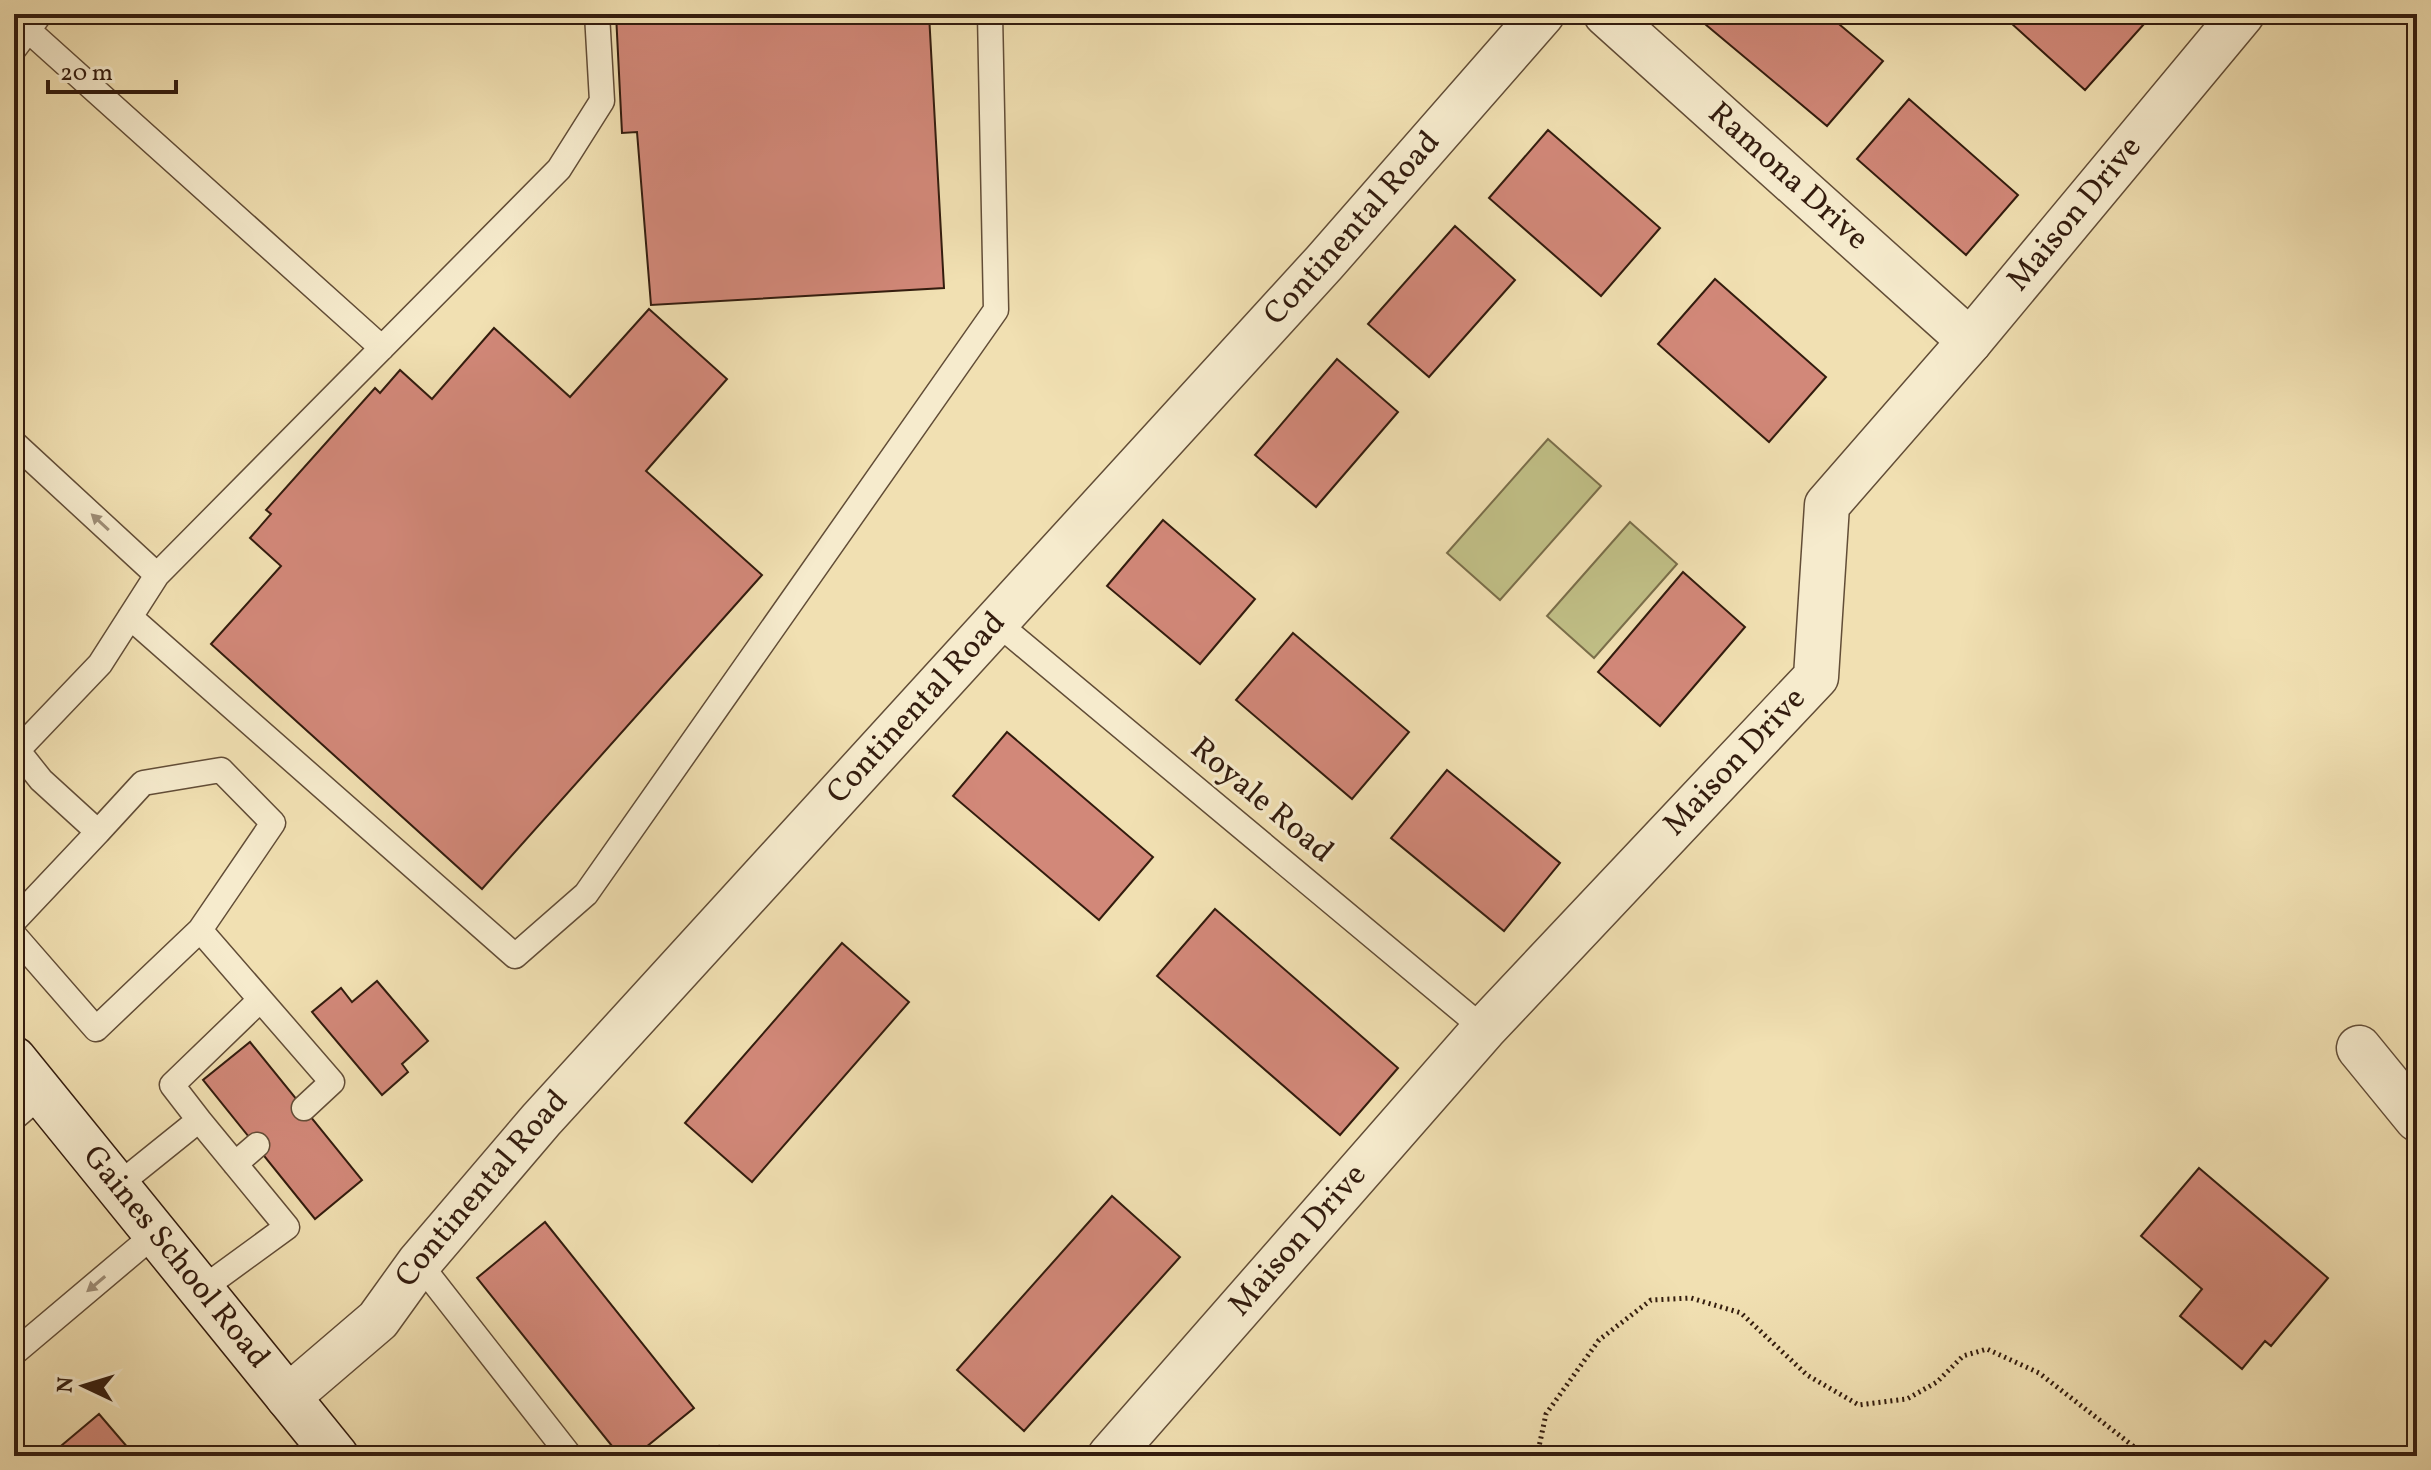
<svg xmlns="http://www.w3.org/2000/svg" width="2431" height="1470" viewBox="0 0 2431 1470" font-family="Vollkorn,serif">
	<rect width="100%" height="100%" fill="#f1e0b2"/>
	<filter id="stains"><feTurbulence type="fractalNoise" baseFrequency=".0025" numOctaves="4"/><feColorMatrix values="0 0 0 0 .2 0 0 0 0 .09 0 0 0 0 .02 0 0 0 .5 -.17"/></filter>
	<radialGradient id="worn" r=".72"><stop offset=".6" stop-color="#630" stop-opacity="0"/><stop offset="1" stop-color="#630" stop-opacity=".3"/></radialGradient>
	<path fill="#c1c087" stroke="#7a6e4a" stroke-width="2" d="M1548,439L1601,486L1500,600L1447,553Z
		M1630,522L1677,564L1594,658L1547,616Z"/>
	<path fill="#d28879" stroke="#331c0e" stroke-width="2" d="M616,14H929L944,288L651,305L637,132L622,133Z
		M1693,14H1827L1883,61L1827,126Z
		M2020,14H2153L2085,90L2012,24Z
		M1909,99L2018,195L1966,255L1857,159Z
		M1548,130L1660,228L1601,296L1489,198Z
		M1455,226L1515,280L1429,377L1368,324Z
		M1715,279L1826,377L1769,442L1658,344Z
		M649,309L727,379L646,471L762,575L482,889L211,644L281,566L250,538L271,514L266,510L375,388L380,393L400,370L432,399L494,328L570,397Z
		M1337,359L1398,412L1316,507L1255,455Z
		M1163,520L1255,599L1200,664L1107,586Z
		M1683,572L1745,627L1660,726L1598,672Z
		M1293,633L1409,732L1352,799L1236,700Z
		M1007,732L1153,857L1099,920L953,796Z
		M1447,770L1560,863L1504,931L1391,838Z
		M1215,909L1398,1068L1340,1135L1157,976Z
		M842,943L909,1002L752,1182L685,1123Z
		M377,981L428,1041L402,1064L408,1072L382,1095L312,1012L341,988L352,1002Z
		M250,1042L362,1180L315,1219L203,1080Z
		M2199,1168L2328,1278L2271,1346L2265,1341L2242,1369L2180,1316L2202,1289L2141,1236Z
		M1112,1196L1180,1257L1024,1431L957,1370Z
		M545,1222L694,1408L635,1456H620L477,1278Z
		M99,1414L135,1456H49Z
		M719,1446L727,1456H707Z"/>
	<g fill="none" stroke-linecap="round" stroke-linejoin="round">
		<g stroke="#624d37" stroke-width="27">
			<path id="service" d="M28,30L382,348
				M14,49L40,14
				M14,443L157,575
				M130,617L515,956L586,894L996,310L990,14
				M996,622L1484,1029
				M14,746L41,780L98,832L143,783L221,770L273,823L200,930L332,1082L304,1108
				M14,754L100,664L157,575L559,169L602,101L597,14
				M14,921L98,832
				M14,935L96,1029L200,930
				M14,1118L42,1094
				M199,1120L172,1085L260,1000
				M235,1164L257,1145
				M117,1186L199,1120L287,1227L202,1289
				M419,1263L570,1456
				M14,1353L155,1234"/>
		</g>
		<g stroke="#624d37" stroke-width="47">
			<g id="minor">
				<path id="s1" d="M1606,14L1970,341"/>
				<path d="M2359,1048L2417,1119"/>
				<path id="s2" d="M288,1397L378,1320L419,1263L541,1120L1324,263L1542,14"/>
				<path id="s3" d="M1110,1456L1484,1029L1816,677L1827,505L1970,341L2242,14"/>
			</g>
		</g>
		<g stroke="#331c0e" stroke-width="47">
			<g id="secondary">
				<path id="s4" d="M14,1059L336,1456"/>
			</g>
		</g>
		<path stroke="#331c0e" stroke-width="5" stroke-dasharray="2 4" stroke-linecap="butt" d="M1537,1456L1546,1414L1599,1340L1651,1300L1691,1298L1741,1313L1807,1375L1859,1405L1907,1399L1937,1382L1963,1356L1987,1349L2039,1373L2146,1456"/>
		<use href="#service" stroke="#f6ebcd" stroke-width="24"/>
		<use href="#minor" stroke="#f6ebcd" stroke-width="44"/>
		<use href="#secondary" stroke="#f6ebcd" stroke-width="44"/>
	</g>
	<defs><path id="oneway-solid" d="M-6-.8H1V-3.2L6.5 0L1 3.2V.8H-6Z" transform="scale(2)"/></defs>
	<g fill="#9e8e77">
		<use href="#oneway-solid" transform="translate(100 522) rotate(-137)"/>
		<use href="#oneway-solid" transform="translate(96 1284) rotate(140)"/>
	</g>
	<g text-anchor="middle" dominant-baseline="central" stroke-width="6" stroke-linejoin="round" paint-order="stroke">
		<g font-size="32" fill="#331c0e" stroke="#f6ebcd">
			<text stroke="none"><textPath href="#s1" startOffset="244">Ramona Drive</textPath></text>
			<text stroke="none"><textPath href="#s3" startOffset="1606">Maison Drive</textPath></text>
			<text stroke="none"><textPath href="#s2" startOffset="1582">Continental Road</textPath></text>
			<text stroke="none"><textPath href="#s2" startOffset="934">Continental Road</textPath></text>
			<text stroke="none"><textPath href="#s3" startOffset="934">Maison Drive</textPath></text>
			<text transform="translate(1261 801) rotate(40)">Royale Road</text>
			<text stroke="none"><textPath href="#s2" startOffset="286">Continental Road</textPath></text>
			<text stroke="none"><textPath href="#s3" startOffset="286">Maison Drive</textPath></text>
			<text stroke="none"><textPath href="#s4" startOffset="256">Gaines School Road</textPath></text>
		</g>
	</g>
	<rect width="2431" height="1470" fill="none" stroke="#f1e0b2" stroke-width="48"/>
	<rect x="16" y="16" width="2399" height="1438" fill="none" stroke="#331c0e" stroke-width="4"/>
	<rect x="24" y="24" width="2383" height="1422" fill="none" stroke="#331c0e" stroke-width="2"/>
	<g transform="translate(84 1386) rotate(274)" stroke="#f6ebcd" stroke-width="6" paint-order="stroke">
	<path d="M0-6L14 30L0 20L-14 30Z" fill="#331c0e"/>
	<text y="-12" font-size="22" font-weight="bold" text-anchor="middle" fill="#331c0e">N</text>
	</g>
	<path d="M48 80v12h128v-12" fill="none" stroke="#331c0e" stroke-width="4"/>
	<text x="60" y="80" font-size="24" fill="#331c0e" stroke="#f6ebcd" stroke-width="6" paint-order="stroke">20 m</text>
	<rect width="100%" height="100%" filter="url(#stains)"/>
	<rect width="100%" height="100%" fill="url(#worn)"/>
</svg>
